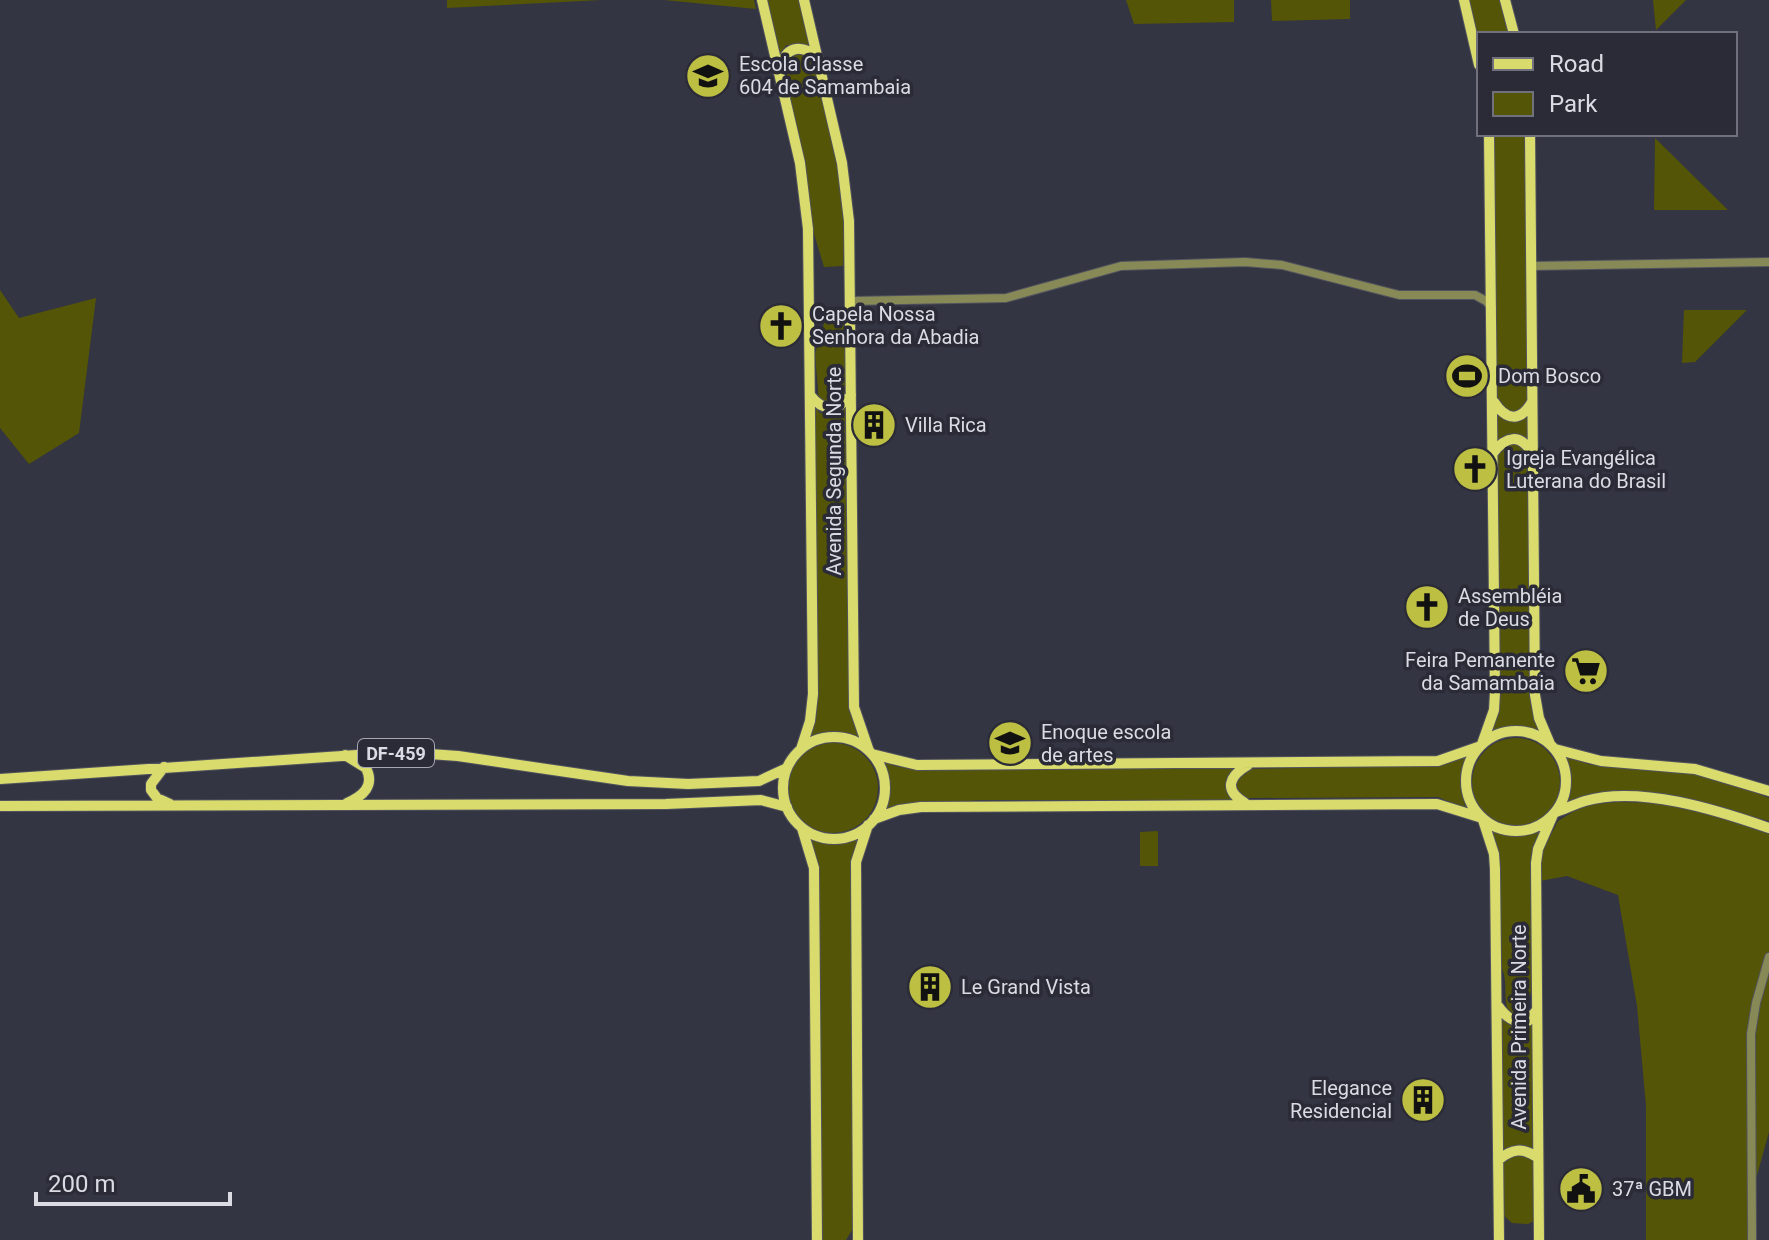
<svg xmlns="http://www.w3.org/2000/svg" width="1769" height="1240" viewBox="0 0 1769 1240" font-family="Roboto,sans-serif">
	<rect width="100%" height="100%" fill="#343542"/>
	<path fill="#545506" d="M447,0H602L447,8Z
		M664,0H754L756,9Z
		M766,0H801L814,51L803,46L786,45L781,57Z
		M1126,0H1234V22L1134,24Z
		M1271,0H1350V19L1272,21Z
		M1463,0H1503L1511,34H1479V67Z
		M1653,0H1686L1656,30Z
		M802,51L813,61L841,177L845,221L843,266L824,267L812,227L786,71C787,58 790,54 802,51Z
		M1492,134H1525L1532,695L1544,733C1524,727 1509,724 1489,734L1494,721Z
		M1655,138L1728,210H1654Z
		M0,290L19,318L96,298L79,433L29,464L0,428Z
		M828,310H840C847,339 853,372 841,401L833,406L819,403L815,354Z
		M1684,310H1747L1695,362L1682,363Z
		M814,406L820,413L831,415L845,406L850,696L862,740C842,733 825,728 806,739L813,723Z
		M1472 782a44 44 0 1 1 88 0a44 44 0 1 1-88 0Z
		M788 788a45 45 0 1 1 90 0a45 45 0 1 1-90 0Z
		M1467,755C1457,773 1461,790 1466,809L1438,797L1247,798L1238,793L1235,784L1237,775L1250,769L1443,764Z
		M1565,756L1591,765L1657,766L1727,782L1769,798V821L1671,795L1617,791L1582,797L1568,804C1572,787 1573,772 1565,756Z
		M882,760L894,766L917,769L1238,767L1232,773L1237,800H981L903,806L882,814C890,796 889,779 882,760Z
		M1618,802L1668,803L1714,814L1769,832V1132L1756,1179L1750,1240H1646V1106L1637,1006L1618,895L1567,876L1540,881L1541,854L1558,821L1584,805Z
		M1158,831V866H1140V832Z
		M1541,831L1531,854V992L1524,1014L1516,1016L1510,1014C1501,999 1510,980 1500,966L1499,853L1490,832C1509,836 1523,839 1541,831Z
		M808,837L833,844L857,838L851,867L854,1227L846,1240H820V1093Z
		M1501,1018L1517,1026L1532,1022L1534,1221L1528,1224L1512,1223L1502,1214Z"/>
	<g fill="none" stroke-linecap="round" stroke-linejoin="round">
		<g stroke="#52535f" stroke-width="10">
			<path id="minor" d="M1532,266L1769,262
				M851,301L1006,298L1121,266L1245,262L1282,265L1399,295H1475L1486,301L1492,308
				M1752,1240L1751,1034L1756,1003L1769,957"/>
		</g>
		<g stroke="#52535f" stroke-width="12">
			<path id="major" d="M762,0L800,163L808,229L813,694L810,721L801,749
				M804,0L842,163L849,221L854,707L869,751
				M1464,0L1479,65
				M1505,0L1514,34
				M781,70C784,46 801,43 818,58
				M1530,134L1535,695L1539,718L1550,744
				M810,395C824,413 838,411 851,395
				M1494,402C1506,420 1520,423 1532,402
				M1493,453C1506,436 1520,433 1532,453
				M1466 781a50 50 0 1 1 100 0a50 50 0 1 1-100 0Z
				M783 788a51 51 0 1 1 102 0a51 51 0 1 1-102 0Z
				M1482,744L1494,710L1495,692L1489,134
				M1555,749L1601,761L1695,769L1769,791
				M872,754L917,765L1438,761L1478,747
				M345,755L366,768C375,786 363,796 347,803
				M164,767L151,784V790L157,798L170,804
				M0,779L401,752L458,756L628,781L688,784L759,781L787,768
				M1245,803C1223,790 1229,776 1248,765
				M0,806L666,804L761,800L787,807
				M1556,812C1565,809 1575,804 1585,801C1639,785 1717,810 1769,828
				M874,819L899,810L921,807L1437,804L1479,817
				M1483,820L1494,854L1495,869L1499,1240
				M802,828L814,868L817,1240
				M1498,1006C1506,1017 1514,1024 1528,1021L1537,1010
				M1498,1160C1512,1149 1522,1147 1537,1157
				M858,1240L856,862L868,825
				M1539,1240L1536,863L1538,849L1552,817"/>
		</g>
		<use href="#minor" stroke="#878a56" stroke-width="8"/>
		<use href="#major" stroke="#d9dc6c" stroke-width="10"/>
	</g>
	<defs>
		<g id="school-disc" transform="scale(2.3)"><circle r="9.5" fill="#bdbf43" stroke="#2a2b37"/><path d="M0-5L7-2L0 1L-7-2ZM-4 1L0 2.5L4 1V4Q0 6-4 4Z" fill="#111"/></g>
		<g id="church-disc" transform="scale(2.3)"><circle r="9.5" fill="#bdbf43" stroke="#2a2b37"/><path d="M-1.2-6h2.4v3.5h3.3v2.4h-3.3V6h-2.4V-.1h-3.3v-2.4h3.3Z" fill="#111"/></g>
		<g id="stadium-disc" transform="scale(2.3)"><circle r="9.5" fill="#bdbf43" stroke="#2a2b37"/><path d="M0-5a6.5 5 0 1 0 0 10a6.5 5 0 1 0 0-10ZM-3.5-1.8h7v3.6h-7Z" fill="#111"/></g>
		<g id="building-disc" transform="scale(2.3)"><circle r="9.5" fill="#bdbf43" stroke="#2a2b37"/><path d="M-4-6H4V6H1V3H-1V6H-4ZM-2.5-4.3h1.7v1.8h-1.7ZM.8-4.3h1.7v1.8H.8ZM-2.5-1h1.7V.8h-1.7ZM.8-1h1.7V.8H.8Z" fill="#111"/></g>
		<g id="supermarket-disc" transform="scale(2.3)"><circle r="9.5" fill="#bdbf43" stroke="#2a2b37"/><path d="M-6-5.5h2.5l.6 2H6L4.5 2H-2.5L-4.4-4H-6ZM-1.5 3.2a1.3 1.3 0 1 0 .1 0ZM3 3.2a1.3 1.3 0 1 0 .1 0Z" fill="#111"/></g>
		<g id="civic-disc" transform="scale(2.3)"><circle r="9.5" fill="#bdbf43" stroke="#2a2b37"/><path d="M-.6-6.5H3V-4.5H.6V-3L4-1V1h2V6H-6V1h2V-1L-.6-3ZM-1.2 2.5V6h2.4V2.5Z" fill="#111"/></g>
	</defs>
	<g fill-rule="evenodd">
		<use href="#school-disc" x="708" y="76"/>
		<use href="#church-disc" x="781" y="326"/>
		<use href="#stadium-disc" x="1467" y="376"/>
		<use href="#building-disc" x="874" y="425"/>
		<use href="#church-disc" x="1475" y="469"/>
		<use href="#church-disc" x="1427" y="607"/>
		<use href="#supermarket-disc" x="1586" y="671"/>
		<use href="#school-disc" x="1010" y="743"/>
		<use href="#building-disc" x="930" y="987"/>
		<use href="#building-disc" x="1423" y="1100"/>
		<use href="#civic-disc" x="1581" y="1189"/>
	</g>
	<g text-anchor="middle" dominant-baseline="central" stroke-width="7" stroke-linejoin="round" paint-order="stroke">
		<rect fill="#2a2b37" stroke="#a5a6af" stroke-width="2" x="358" y="739" width="76" height="28" rx="6"/>
		<g font-size="18" font-weight="bold" fill="#dadbe3">
			<text x="396" y="753">DF-459</text>
		</g>
		<g font-size="20" fill="#dadbe3" stroke="#2a2b37" text-anchor="start">
			<text x="739" y="64">Escola Classe<tspan x="739" dy="23">604 de Samambaia</tspan></text>
			<text x="812" y="314">Capela Nossa<tspan x="812" dy="23">Senhora da Abadia</tspan></text>
			<text x="1498" y="376">Dom Bosco</text>
			<text x="905" y="425">Villa Rica</text>
			<text x="1506" y="458">Igreja Evangélica<tspan x="1506" dy="23">Luterana do Brasil</tspan></text>
			<text x="1458" y="596">Assembléia<tspan x="1458" dy="23">de Deus</tspan></text>
			<text x="1555" y="660" text-anchor="end">Feira Pemanente<tspan x="1555" dy="23">da Samambaia</tspan></text>
			<text x="1041" y="732">Enoque escola<tspan x="1041" dy="23">de artes</tspan></text>
			<text x="961" y="987">Le Grand Vista</text>
			<text x="1392" y="1088" text-anchor="end">Elegance<tspan x="1392" dy="23">Residencial</tspan></text>
			<text x="1612" y="1189">37ª GBM</text>
		</g>
		<g font-size="20" fill="#dadbe3" stroke="#2a2b37">
			<text transform="translate(834 471) rotate(-90)">Avenida Segunda Norte</text>
			<text transform="translate(1519 1027) rotate(-90)">Avenida Primeira Norte</text>
		</g>
	</g>
	<rect x="1477" y="32" width="260" height="104" fill="#2a2b37" stroke="#70717c" stroke-width="2"/>
	<rect x="1493" y="58" width="40" height="12" fill="#d9dc6c" stroke="#70717c" stroke-width="2"/>
	<text x="1549" y="72" font-size="24" fill="#dadbe3">Road</text>
	<rect x="1493" y="92" width="40" height="24" fill="#545506" stroke="#70717c" stroke-width="2"/>
	<text x="1549" y="112" font-size="24" fill="#dadbe3">Park</text>
	<path d="M36 1192v12h194v-12" fill="none" stroke="#dadbe3" stroke-width="4"/>
	<text x="48" y="1192" font-size="24" fill="#dadbe3" stroke="#2a2b37" stroke-width="6" paint-order="stroke">200 m</text>
</svg>
